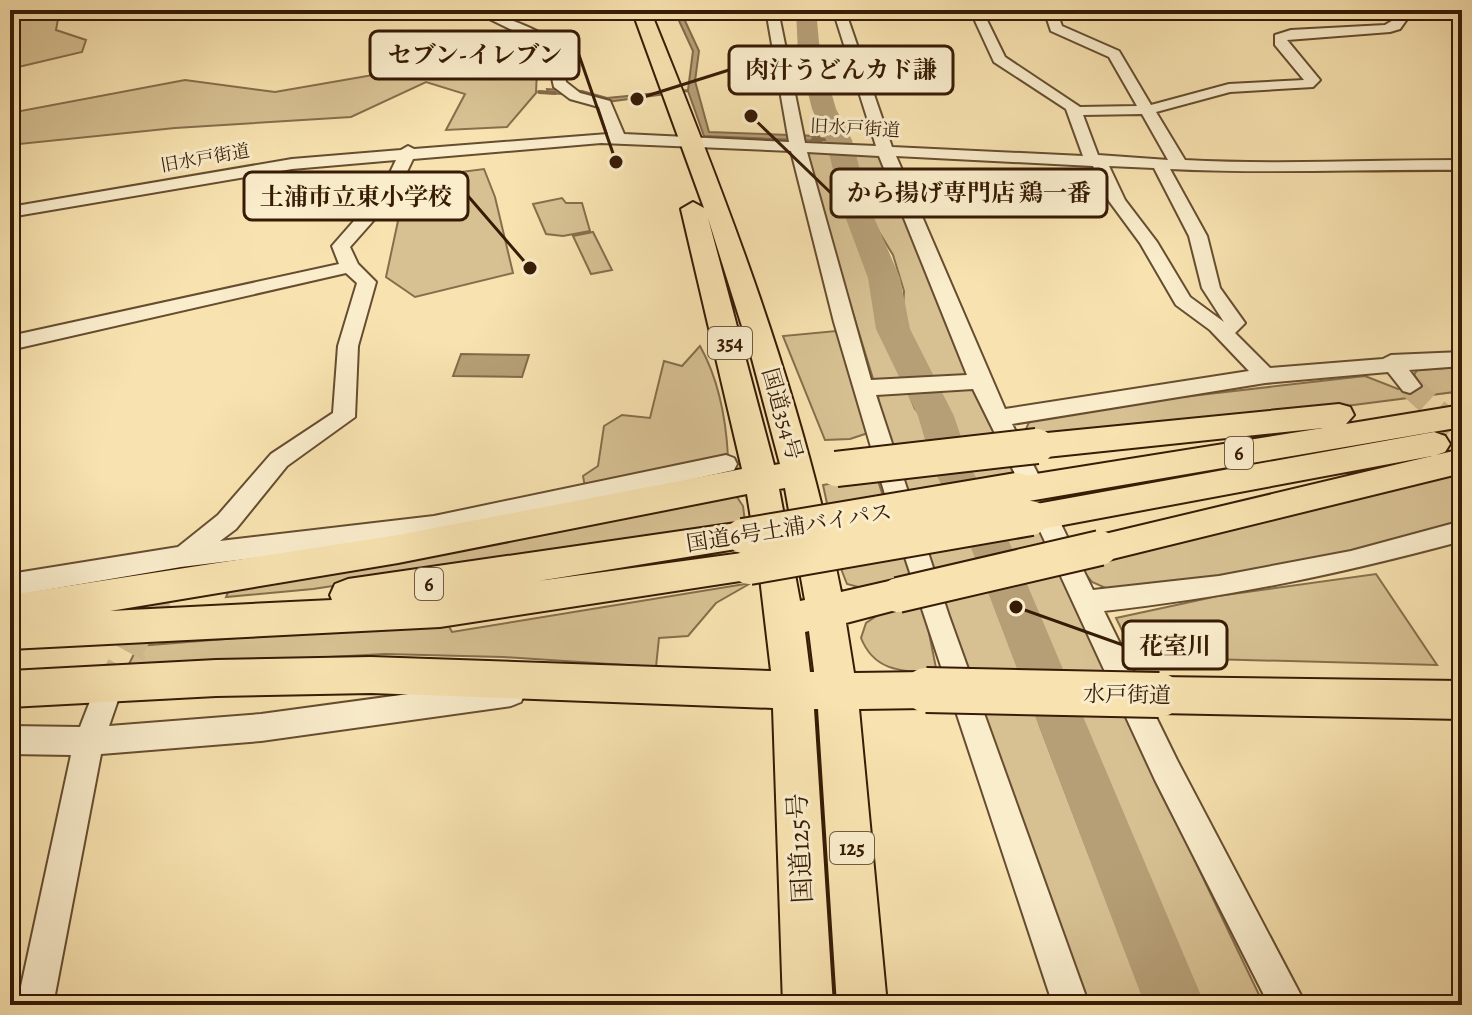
<svg xmlns="http://www.w3.org/2000/svg" width="1472" height="1015" viewBox="0 0 1472 1015" font-family="Alegreya,'Noto Serif JP',serif">
	<rect width="100%" height="100%" fill="#f8e3b0"/>
	<filter id="stains"><feTurbulence type="fractalNoise" baseFrequency=".0025" numOctaves="4"/><feColorMatrix values="0 0 0 0 .2 0 0 0 0 .09 0 0 0 0 .02 0 0 0 .5 -.17"/></filter>
	<radialGradient id="worn" r=".72"><stop offset=".6" stop-color="#630" stop-opacity="0"/><stop offset="1" stop-color="#630" stop-opacity=".3"/></radialGradient>
	<path fill="#d7c193" stroke="#866e4c" stroke-width="2" d="M10,10H138L125,20L85,14L58,19L56,30L86,40L82,52L10,69Z
		M465,59L537,69L536,93L507,127L446,130L465,94L426,82L351,117L175,128L10,145V113L185,80L275,92Z
		M803,150L830,152L852,226L865,240L871,287L888,342L915,409L930,418L940,440L947,468L968,515L992,587L1006,603L999,608L1022,659L1040,726L1147,1005H1085L881,420L878,395Z
		M854,152L880,153C999,441 1128,724 1264,1005L1191,1002L1174,965L1172,933L1143,879L1128,863L1121,831L1024,611L991,519L973,481L957,466L959,450L929,370L902,324L904,291L893,255L867,212Z
		M484,169L495,197L513,273L415,297L386,277L407,179Z
		M562,198L566,203H582L590,231L563,236L546,234L533,204Z
		M593,232L612,270L591,274L573,236Z
		M836,331L871,432L850,439L825,440L783,336Z
		M700,346C719,380 726,418 728,457L585,487L583,476L598,466L604,426L622,415L650,418L664,361L682,366Z
		M1462,367V391L1197,425L1021,440L1030,420L1120,404L1365,376L1398,389L1421,384L1414,375L1417,370Z
		M1462,470V524L1394,543L1276,568L1117,593L1092,582L1078,565Z
		M876,475L884,499L828,508L823,485Z
		M733,491L743,506L745,522L730,526L313,589L226,597L231,585Z
		M911,554L916,574L862,588L847,584L840,566Z
		M1376,574L1437,665L1135,657L1116,618L1218,596Z
		M751,583L716,603L688,636L659,638L656,667L503,657L385,654L127,668L138,646L446,621L452,632Z
		M890,607L924,608L937,673C904,671 875,673 861,638L866,623Z"/>
	<path fill="#b69f76" stroke="#836a49" stroke-width="2" d="M674,10H680L699,51L695,81L709,132L819,136L821,141L704,136L688,91L607,102L578,95L548,93L547,89L582,91L607,98L688,90L693,51Z
		M802,10H809L814,53L828,109H820L806,53Z
		M461,354L529,355L522,377L453,376Z"/>
	<g fill="none" stroke-linecap="round" stroke-linejoin="round">
		<path stroke="#836a49" stroke-width="4" d="M539,92L555,93
			M813,139L839,140"/>
		<path fill="#b69f76" fill-rule="evenodd" d="M796,10H816L820,53L836,109L852,140L870,208L900,278L910,329L954,416L972,470L1005,532L1205,1005H1145L965,532L934,470L918,416L876,329L868,278L842,208L826,140L812,109L798,53Z"/>
		<path stroke="#d1bb8e" stroke-width="24" stroke-dasharray="24 12" stroke-linecap="butt" d="M1410,386L1462,434
			M131,651L172,577"/>
		<path stroke="#d1bb8e" stroke-width="31" stroke-dasharray="31 16" stroke-linecap="butt" d="M107,694L132,649"/>
		<g stroke="#664d30" stroke-width="4">
			<path id="minor" d="M471,10C488,10 548,31 557,46C564,57 564,70 566,82L580,93L610,101L624,134L789,142L766,10H778L805,143L876,146L833,10H845L892,147L1083,156L1066,109L994,62L970,10H982L1005,57L1080,107L1137,106L1109,57L1051,31L1044,10H1056L1062,26L1119,51L1151,105L1229,84L1304,80L1275,45V35L1291,30L1385,25L1395,19L1391,10H1403L1407,19L1400,29L1390,32L1287,40L1320,80L1313,87L1230,92L1156,112L1185,160C1277,165 1370,160 1462,160V170C1365,169 1267,174 1170,169L1207,236L1220,288L1245,323L1235,333L1270,368L1383,359L1391,355L1462,352V366L1409,370L1421,386L1410,393L1403,391L1388,372L1265,383L1012,424L1039,476L1035,482H1019L973,389L876,395L949,616L1089,1005H1053L892,518L834,322L791,151L601,143L413,159L396,195L350,247L358,264L376,282L358,346L355,417L287,466L236,529L220,541L434,516L726,455L734,458L737,464L734,470L434,536L181,567L10,596V574L178,547L218,515L271,454L333,413L338,346L357,283L346,273L10,350V336L339,264L332,246L382,189L396,160L292,169L10,217V207L292,159L401,150L408,146L414,149L608,134L599,107L570,99L554,87L545,46ZM1142,114L1168,160L1098,155L1083,115ZM807,152L879,156L967,375L871,380ZM896,156L1093,166L1109,201L1140,243L1176,305L1210,330L1249,371L1005,409ZM1109,166L1154,168L1189,236L1202,288L1224,322L1190,297L1157,242L1125,200Z
				M1052,521L1061,524L1093,590L1219,576L1351,551L1462,521V541C1340,574 1230,597 1104,611L1177,760L1306,1005H1269L1155,780L1040,531L1043,524Z
				M511,680L521,684L525,693L521,702L511,706L261,741L101,754L53,1005H17L71,755L10,754V726L80,727L94,691L104,687L114,691L118,700L109,726L261,714Z"/>
		</g>
		<g stroke="#361b05" stroke-width="4">
			<path id="highway" d="M632,10H650C727,200 801,390 841,592L898,579L911,584L916,595L911,606L846,623L854,673L926,672L940,677L946,690L940,703L926,708L859,709L887,1005H837L818,709H814L833,1005H783L773,708L371,693L216,696L10,707V671L216,660L371,657L771,671L760,578L440,627L10,649V595L398,535L742,469L681,209L693,202L704,208ZM708,218L751,355L780,464L774,465ZM785,488L805,600L800,601L779,489ZM747,494L752,525L743,522L348,579L335,584L330,595L332,600L110,611L398,563ZM755,546L757,555L749,552L538,581ZM809,631L814,671V672H810L805,632Z
				M1339,404L1350,407L1354,415L1346,424L1462,405V427L1017,503L1005,499L1000,490L1005,481L1017,477L1323,428L1037,458L1026,454L1021,446L1026,438L1037,434Z
				M1434,432L1445,436L1450,444L1445,452L1436,455L1462,449V473L1100,562L1088,558L1082,548L1088,538L1432,456L1031,531L1019,528L1014,518L1019,508L1031,505Z
				M1159,677L1462,681V719L1159,713L1145,708L1139,695L1145,682Z"/>
		</g>
		<use href="#minor" fill="#faedcc" fill-rule="evenodd"/>
		<use href="#highway" fill="#f8e3b0" fill-rule="evenodd"/>
		<g stroke="#361b05" stroke-width="38" stroke-linecap="butt">
			<path id="highway-bridge-far1" d="M836,469L1037,446
				M743,536L1017,490
				M749,567L1031,518
				M898,595L1100,548"/>
		</g>
		<g stroke="#361b05" stroke-width="48" stroke-linecap="butt">
			<path id="highway-bridge" d="M926,690L1159,695"/>
		</g>
		<use href="#highway-bridge-far1" stroke="#f8e3b0" stroke-width="34"/>
		<use href="#highway-bridge" stroke="#f8e3b0" stroke-width="44"/>
	</g>
	<g text-anchor="middle" dominant-baseline="central" stroke-width="6" stroke-linejoin="round" paint-order="stroke">
		<g font-size="18" fill="#361b05" stroke="#faedcc">
			<text transform="translate(855 128) rotate(3)">旧水戸街道</text>
			<text transform="translate(205 158) rotate(-10)">旧水戸街道</text>
		</g>
		<g fill="#faedcc" stroke="#715a41" stroke-width="2">
			<rect x="708" y="327" width="44" height="32" rx="6"/>
			<rect x="1225" y="437" width="28" height="32" rx="6"/>
			<rect x="415" y="568" width="28" height="32" rx="6"/>
			<rect x="830" y="832" width="44" height="32" rx="6"/>
		</g>
		<g font-size="20" font-weight="bold" fill="#361b05">
			<text x="730" y="343">354</text>
			<text x="1239" y="453">6</text>
			<text x="429" y="584">6</text>
			<text x="852" y="848">125</text>
		</g>
		<g font-size="22" fill="#361b05" stroke="#faedcc">
			<text transform="translate(782 414) rotate(74)">国道354号</text>
			<text transform="translate(789 528) rotate(-9)">国道6号土浦バイパス</text>
			<text transform="translate(1127 695) rotate(1)">水戸街道</text>
		</g>
		<g font-size="26" fill="#361b05" stroke="#faedcc">
			<text transform="translate(800 848) rotate(-93)">国道125号</text>
		</g>
	</g>
	<path fill="none" stroke="#361b05" stroke-width="3" d="M616 162L579 55M637 99L729 70M751 116L831 193M530 268L468 196M1016 607L1123 645"/>
	<g fill="#361b05" stroke="#faedcc" stroke-width="3">
		<circle cx="616" cy="162" r="8"/>
		<circle cx="637" cy="99" r="8"/>
		<circle cx="751" cy="116" r="8"/>
		<circle cx="530" cy="268" r="8"/>
		<circle cx="1016" cy="607" r="8"/>
	</g>
	<g fill="#faedcc" stroke="#361b05" stroke-width="3">
		<rect x="370" y="31" width="209" height="48" rx="8"/>
		<rect x="729" y="46" width="224" height="48" rx="8"/>
		<rect x="831" y="169" width="276" height="48" rx="8"/>
		<rect x="244" y="172" width="224" height="48" rx="8"/>
		<rect x="1123" y="621" width="104" height="48" rx="8"/>
	</g>
	<g font-size="24" text-anchor="middle" font-weight="bold" fill="#361b05">
		<text x="475" y="63">セブン-イレブン</text>
		<text x="841" y="78">肉汁うどんカド謙</text>
		<text x="969" y="201">から揚げ専門店 鶏一番</text>
		<text x="356" y="205">土浦市立東小学校</text>
		<text x="1175" y="654">花室川</text>
	</g>
	<rect width="1472" height="1015" fill="none" stroke="#f8e3b0" stroke-width="40"/>
	<rect x="12" y="12" width="1448" height="991" fill="none" stroke="#361b05" stroke-width="4"/>
	<rect x="20" y="20" width="1432" height="975" fill="none" stroke="#361b05" stroke-width="2"/>
	<rect width="100%" height="100%" filter="url(#stains)"/>
	<rect width="100%" height="100%" fill="url(#worn)"/>
</svg>
